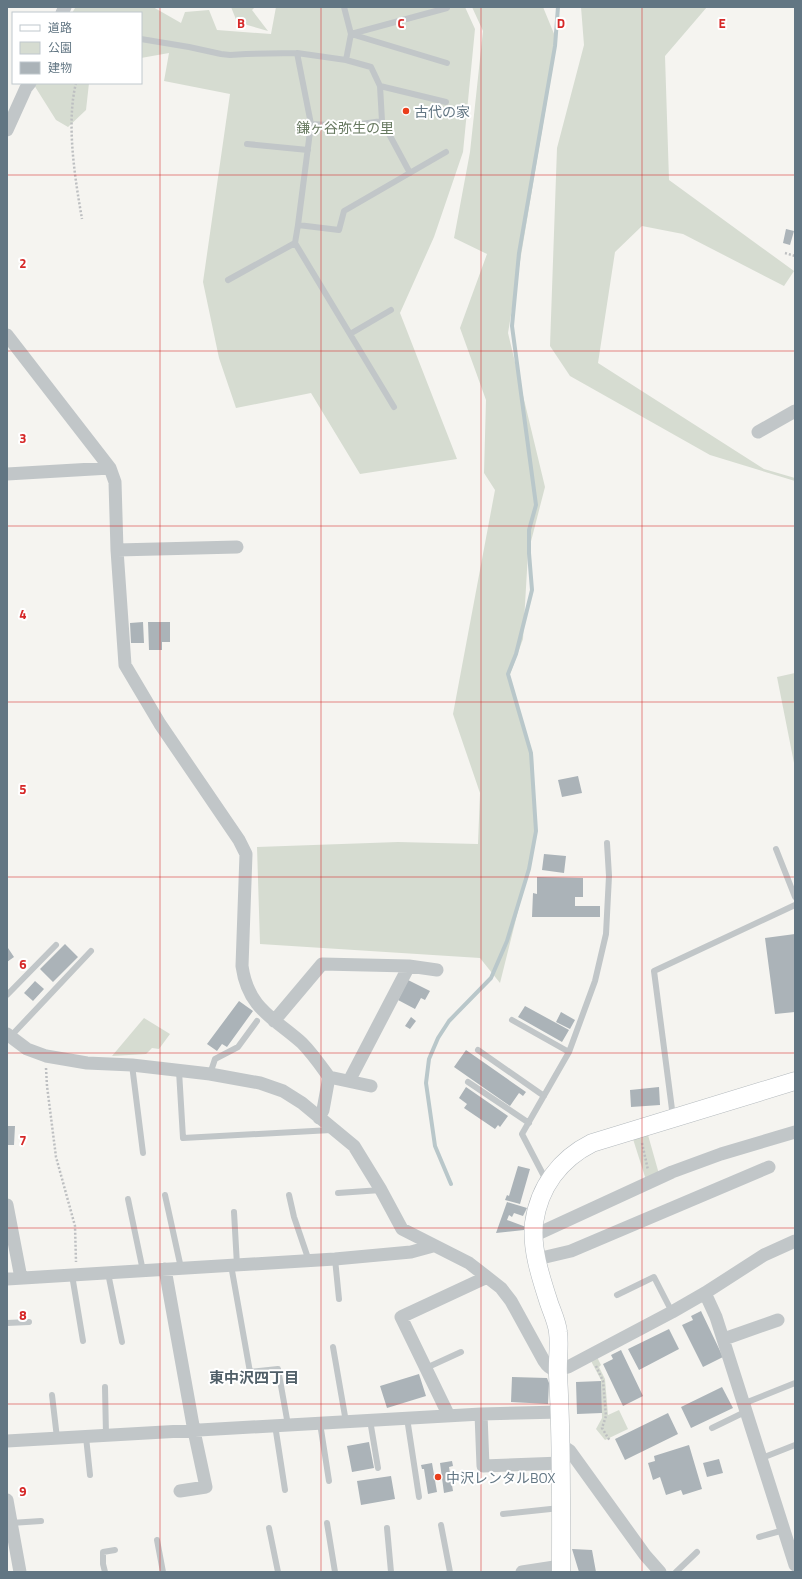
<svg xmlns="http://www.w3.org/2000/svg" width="802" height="1579" viewBox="0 0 802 1579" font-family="'Titillium Web','Noto Sans JP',sans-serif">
	<rect width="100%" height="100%" fill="#f5f4f0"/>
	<path fill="#d6dcd1" d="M80,7H153L181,23L185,12L209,10L217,30L271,34L276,7H465L475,29L463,152L434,237L400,313L457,459L360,474L311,393L236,408L219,358L203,282L230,94L164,81L169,53L141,58V13H72L75,8Z
		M231,7H255L252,10L268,31L237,22Z
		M472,7H543L557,41L508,333L545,487L528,553L523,639L509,677L533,755L536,839L500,983L480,958L260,944L257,847L398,842L478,844L480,793L453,714L495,490L484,473L486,400L460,328L487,254L454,238L470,152L483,31Z
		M581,7H707L665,56L669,180L794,271L784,286L683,234L642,226L615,252L598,363L764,469L795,478V481L710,455L570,376L550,346L557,148L584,45Z
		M35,83H89L86,110L68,127L56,120L34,85Z
		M795,673V768L777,677Z
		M144,1018L170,1034L159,1049L152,1048L146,1054L112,1056Z
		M648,1135L659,1174L646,1180L633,1139Z
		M597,1357L601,1365L599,1367L605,1379L608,1415L619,1410L628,1429L605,1440L596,1429L602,1418L601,1380L591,1361Z"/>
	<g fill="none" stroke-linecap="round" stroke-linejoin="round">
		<path stroke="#b9c7ca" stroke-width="4" d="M451,1184L435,1146L426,1083L429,1059L438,1038L449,1021L491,978L507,941L529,869L536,831L531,753L508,674L516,654L532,590L529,553V530L536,505L512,326L519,253L555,46L558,7"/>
	</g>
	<path fill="#abb3b8" d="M786,229L794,231L790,245L783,243Z
		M143,622L144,643H131L130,623Z
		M148,622H170V642H162V650H149Z
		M578,776L582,793L562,797L558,780Z
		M544,854L566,856L564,873L542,870Z
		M537,877L583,878V897H575V906H600V917H532L533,893L537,894Z
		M795,934V1012L775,1014L765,938Z
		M65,944L78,957L53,982L40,969Z
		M8,948L14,957L7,962V949Z
		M408,980L430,991L425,1000L421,998L415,1009L398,1000Z
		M35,981L44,989L33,1001L24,993Z
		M239,1001L253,1011L227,1047L222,1044L217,1051L207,1044Z
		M525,1006L569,1030L562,1042L518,1017Z
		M561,1012L575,1020L570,1029L556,1022Z
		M411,1017L416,1021L410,1029L405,1026Z
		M466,1050L526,1092L523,1096L519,1093L510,1106L454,1067Z
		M466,1087L508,1116L500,1127L498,1125L495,1129L464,1108L467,1104L459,1098Z
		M659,1087L660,1105L631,1107L630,1090Z
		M7,1126H15L14,1145H7Z
		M518,1166L530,1169L520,1204L505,1200L507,1195L509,1196Z
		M507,1202L527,1208L523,1216L514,1213L512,1217L509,1215L507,1220L526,1227L524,1230L496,1233Z
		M701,1311L723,1357L703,1367L682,1325L693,1320L691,1316Z
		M669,1329L679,1349L639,1370L628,1349Z
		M621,1350L643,1396L623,1406L603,1364L613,1359L611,1355Z
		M419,1374L426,1396L387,1408L380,1386Z
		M512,1377L547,1378L549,1383L548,1404L511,1402Z
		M601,1381L602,1413L577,1414L576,1382Z
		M722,1387L733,1408L691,1428L681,1407Z
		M668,1413L678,1434L625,1460L615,1439Z
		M369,1442L374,1468L352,1472L347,1446Z
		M689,1445L702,1489L683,1495L681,1490L666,1495L660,1477L653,1480L648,1463L655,1461L654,1456Z
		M719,1459L723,1473L707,1477L703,1463Z
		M452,1461L453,1466L449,1467L453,1491L444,1493L440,1463Z
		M432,1463L437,1492L428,1494L424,1469H422L421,1465Z
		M391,1476L395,1499L361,1505L357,1481Z
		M572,1549L592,1550L596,1572H579Z"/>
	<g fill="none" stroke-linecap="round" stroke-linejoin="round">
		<g stroke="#b3b9bd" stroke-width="19">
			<path id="secondary" d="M561,1572C561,1506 562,1440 558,1375C557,1361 560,1346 558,1332C557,1322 552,1312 549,1303C541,1278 531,1249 534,1223C539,1187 560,1159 592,1143L795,1081"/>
		</g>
		<path stroke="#bdbfc1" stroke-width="2.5" stroke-dasharray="2 2" stroke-linecap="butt" d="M76,83C66,123 75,179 82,219
			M785,253L795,256
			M46,1068L47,1086L56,1157L75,1226L76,1262
			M642,1143L648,1170
			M596,1366L603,1381L606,1416L602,1428L610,1441"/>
		<path stroke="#c1c6c8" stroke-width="6" d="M344,7L351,34L346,60
			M141,39L189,47L221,54L230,55L246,54L297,53L346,60L371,67L380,86L382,121L410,173
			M297,53L311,124L298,225L339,230L344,211L446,152
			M447,63L351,34L447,8
			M380,86L446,102
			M311,124L348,126L382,121
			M247,144L308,150
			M295,243L394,407
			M228,280L295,243L298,225
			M350,334L391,310
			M776,849L795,897
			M7,995L56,945
			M512,1020L569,1052
			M10,1037L91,951
			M478,1050L544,1096
			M132,1065L143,1153
			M179,1071L183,1138L331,1130
			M210,1074L215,1059L238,1047L257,1021
			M468,1082L529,1123
			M673,1117L654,971L795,905
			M547,1182L522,1134L569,1052L595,981L606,934L609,876L607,843
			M338,1193L381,1190
			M165,1195L181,1268
			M289,1195L294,1217L309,1261
			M128,1199L143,1271
			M234,1212L237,1265
			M335,1259L339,1299
			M231,1265L250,1372L278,1369L288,1425
			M108,1273L122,1342
			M72,1275L83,1341
			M617,1295L654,1277L672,1312
			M7,1323L29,1322
			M333,1347L346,1422
			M426,1368L461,1352
			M105,1387L106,1435
			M52,1395L57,1438
			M745,1403L795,1383
			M407,1418L419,1497
			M370,1420L378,1468
			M320,1423L329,1481
			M275,1425L285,1490
			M712,1428L747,1411
			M86,1437L90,1475
			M762,1458L795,1445
			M503,1514L560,1508
			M11,1523L41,1521
			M327,1523L335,1572
			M441,1525L450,1572
			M269,1528L278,1572
			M387,1528L391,1572
			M759,1537L784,1530
			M157,1540L163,1572
			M105,1572L103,1564V1552L115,1550
			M676,1572L697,1552"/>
		<path stroke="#c1c6c8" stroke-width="13" d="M62,13L65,7
			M7,130L26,88L30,83
			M7,335L110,468L115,482L117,550L125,665L160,724L239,840L246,854L242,966C248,1009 274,1018 302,1043C312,1053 321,1066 329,1077L323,1110L319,1118
			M758,432L795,411
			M7,474L110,468
			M117,550L237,547
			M274,1021L322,964L409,966L437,970
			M7,1034L27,1049L46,1056L87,1063L132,1065L210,1074L260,1083L283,1091L302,1103L354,1146L381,1190L402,1229L469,1263L501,1288L511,1301L544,1361C551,1372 556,1370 568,1367L672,1312L705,1293L764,1255L795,1241
			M329,1077L371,1086
			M349,1081L409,966
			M7,1205L21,1278
			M533,1236L672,1172L721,1154L795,1132
			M537,1259L571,1251L769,1167
			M165,1269L194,1431L206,1487L180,1491
			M7,1279L335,1259L411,1252L433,1246
			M705,1293L716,1317L795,1565
			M724,1339L778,1320
			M481,1414L483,1466L561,1463
			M449,1416L401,1317L487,1277
			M7,1441L481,1414L561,1412
			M561,1445L570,1451L645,1555L660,1572
			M7,1500L20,1572
			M522,1572L561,1566"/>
		<use href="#secondary" stroke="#fff" stroke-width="18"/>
	</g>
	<path fill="none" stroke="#d62828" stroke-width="1" stroke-opacity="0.55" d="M160,7V1572M321,7V1572M481,7V1572M642,7V1572M7,175H795M7,351H795M7,526H795M7,702H795M7,877H795M7,1053H795M7,1228H795M7,1404H795"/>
	<g fill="#ea3e1b" stroke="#fff" stroke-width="1.5">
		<circle cx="406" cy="111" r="4"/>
		<circle cx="438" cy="1477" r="4"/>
	</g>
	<g text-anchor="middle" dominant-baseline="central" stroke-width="4" stroke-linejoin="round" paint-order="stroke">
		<g font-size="14" fill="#627683" stroke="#fff" text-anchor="start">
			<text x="414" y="111">古代の家</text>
			<text x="446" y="1477">中沢レンタルBOX</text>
		</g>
		<g font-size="14" fill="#687a61" stroke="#fff">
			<text x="345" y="127">鎌ヶ谷弥生の里</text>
		</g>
		<g font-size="15" font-weight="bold" fill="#505f68" stroke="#fff">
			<text x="254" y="1377">東中沢四丁目</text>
		</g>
	</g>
	<g font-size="13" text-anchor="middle" font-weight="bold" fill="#d62828" stroke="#fff" stroke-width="4" stroke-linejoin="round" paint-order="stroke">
		<text x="241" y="28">B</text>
		<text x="401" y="28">C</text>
		<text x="561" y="28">D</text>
		<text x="722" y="28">E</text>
		<text x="23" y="268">2</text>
		<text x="23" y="443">3</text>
		<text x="23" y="619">4</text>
		<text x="23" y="794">5</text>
		<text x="23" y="969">6</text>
		<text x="23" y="1145">7</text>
		<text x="23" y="1320">8</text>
		<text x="23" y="1496">9</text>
	</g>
	<rect width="802" height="1579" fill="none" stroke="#627683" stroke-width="16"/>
	<rect x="12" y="12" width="130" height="72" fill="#ffffff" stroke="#c0c8cd"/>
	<rect x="20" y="25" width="20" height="6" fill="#ffffff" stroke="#c0c8cd"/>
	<text x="48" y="32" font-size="12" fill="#627683">道路</text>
	<rect x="20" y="42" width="20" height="12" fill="#d6dcd1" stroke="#c0c8cd"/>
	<text x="48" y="52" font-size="12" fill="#627683">公園</text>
	<rect x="20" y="62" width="20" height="12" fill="#abb3b8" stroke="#c0c8cd"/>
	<text x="48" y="72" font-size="12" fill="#627683">建物</text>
</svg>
